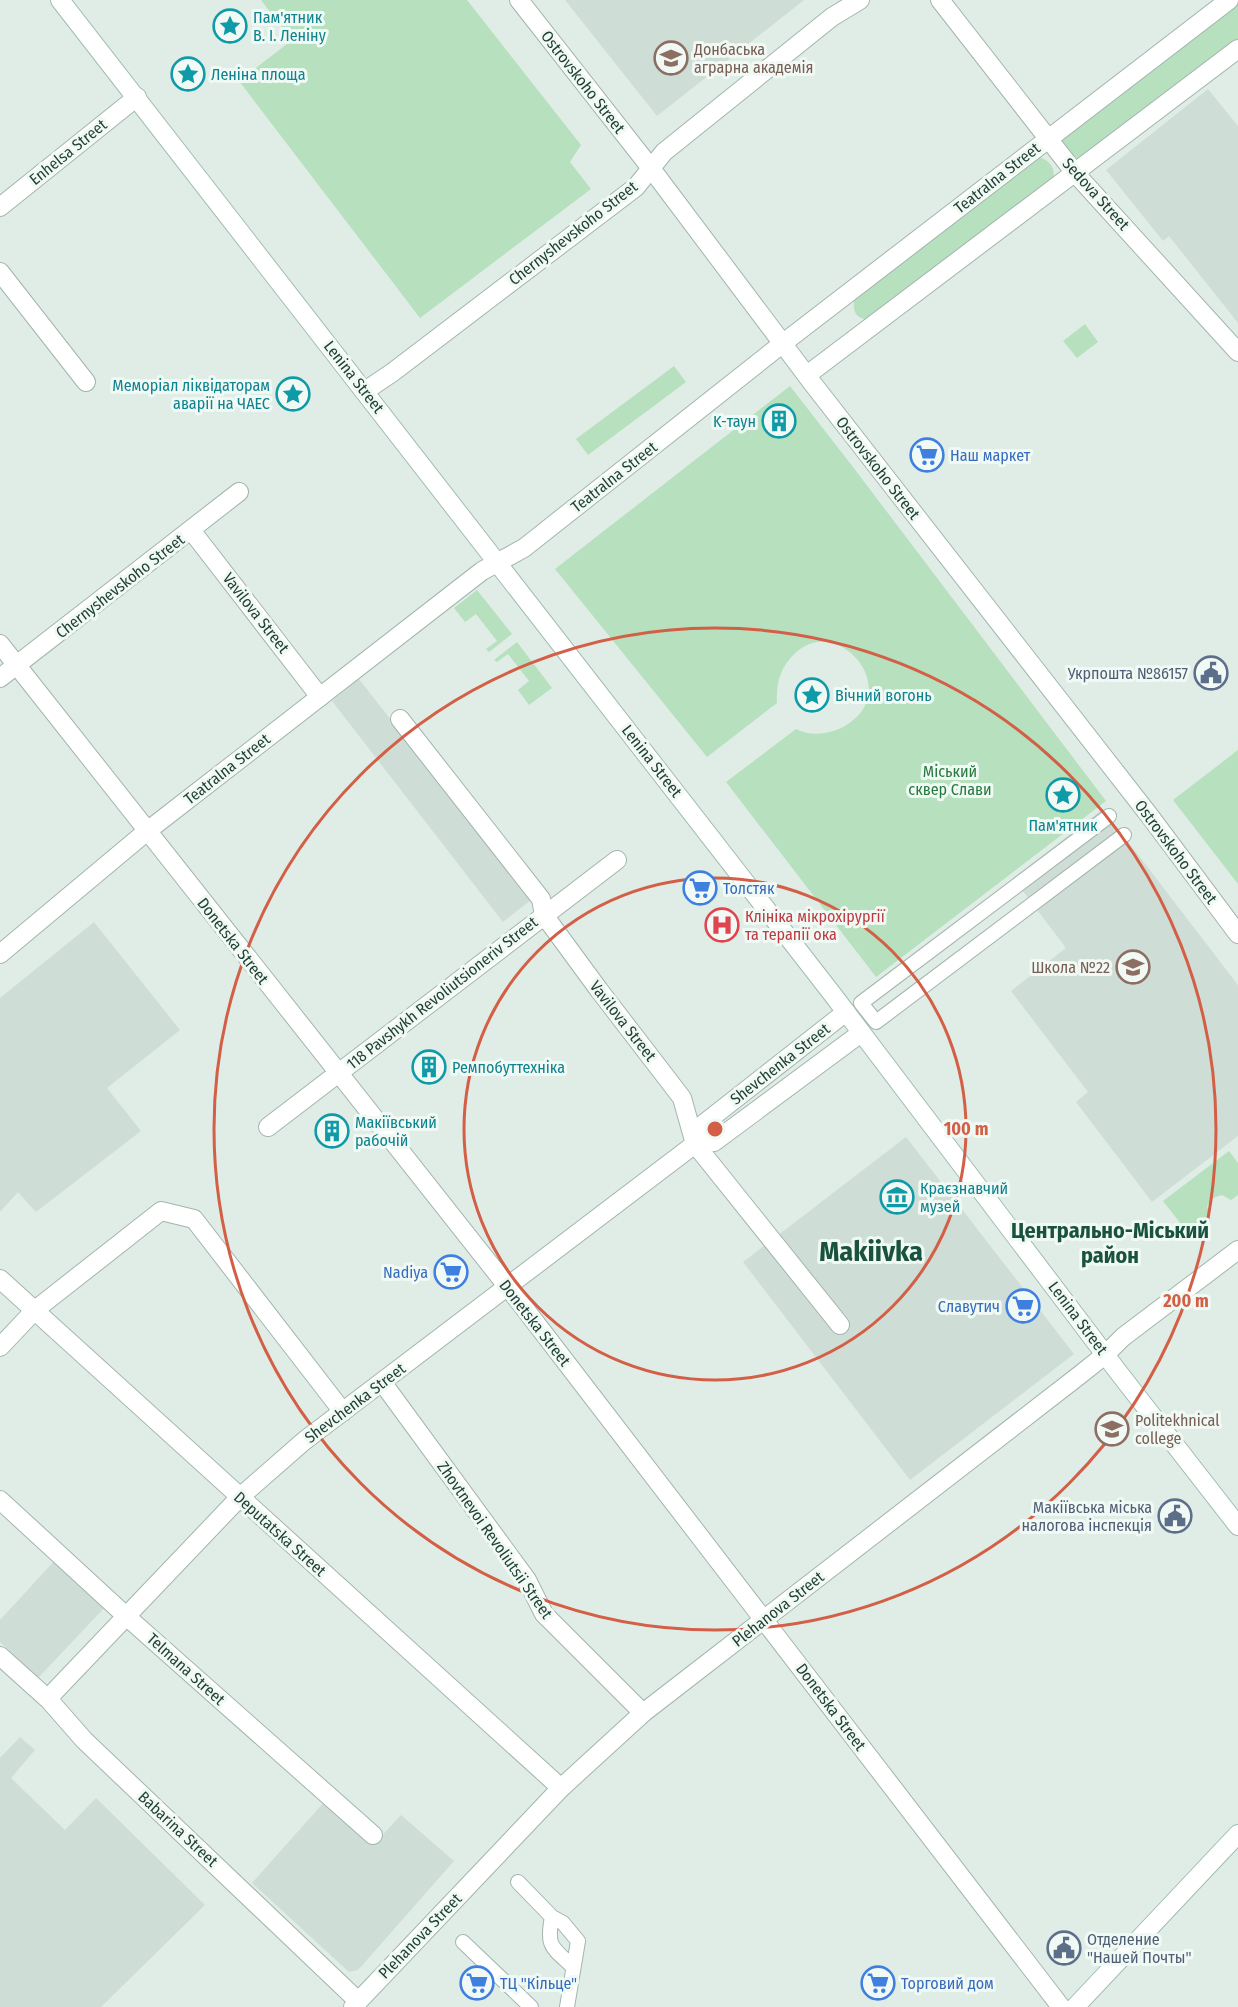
<svg xmlns="http://www.w3.org/2000/svg" width="1238" height="2007" viewBox="0 0 1238 2007" font-family="'Fira Sans Condensed',sans-serif">
	<rect width="100%" height="100%" fill="#e0ede6"/>
	<path fill="#ceddd5" d="M565,0H804L657,116Z
		M1208,89L1238,126V323L1169,236L1163,241L1106,170Z
		M359,679L531,900L503,922L332,701Z
		M1103,809L1238,985V1136L1152,1202L1076,1102L1088,1092L1011,991L1066,948L1013,878Z
		M94,922L180,1030L107,1088L141,1131L36,1212L18,1192L0,1212V998Z
		M906,1137L1074,1354L910,1480L743,1262Z
		M56,1559L107,1605L38,1678L0,1642V1620Z
		M20,1737L35,1750L11,1778L65,1830L96,1798L205,1905L101,2007H0V1758Z
		M325,1801L376,1842L401,1815L454,1861L358,1970L349,1972L252,1883Z"/>
	<path fill="#b6e0be" d="M261,0H467L581,145L570,162L591,189L420,318L239,81L292,40Z
		M1238,0V39L1081,158H1073L1061,143L1063,134Z
		M1039,157C1050,161 1054,166 1054,177L872,320C856,320 851,311 855,296L1031,159Z
		M1085,324L1098,342L1077,358L1063,341Z
		M674,366L686,382L588,455L576,439Z
		M790,386L853,467L1106,801L876,977L726,782L796,729C810,737 831,734 845,726C908,689 831,605 789,660C779,672 776,687 777,703L707,757L555,569Z
		M477,590L512,634L489,652L486,649L497,641L476,614L465,622L454,608Z
		M517,642L552,688L529,705L518,690L529,681L508,654L497,662L494,660Z
		M1238,750V884L1173,800Z
		M1229,1151L1238,1163V1195L1231,1200L1222,1195L1213,1198L1207,1206L1210,1216L1188,1233L1163,1201Z"/>
	<g fill="none" stroke-linecap="round" stroke-linejoin="round">
		<g stroke="#a2b5ad" stroke-width="16">
			<path id="pedestrian" d="M1109,816L861,1003L876,1022L1124,835
				M518,1882L552,1917L563,1923L578,1941L567,2007
				M552,1917C546,1947 552,1947 573,1967
				M463,1942L531,2007"/>
		</g>
		<g stroke="#a2b5ad" stroke-width="20">
			<path id="minor" d="M940,0L1075,173L1238,352
				M0,207L137,97
				M0,272L86,382
				M365,391L393,372L636,187L664,152L832,17L860,0
				M191,530L320,697
				M0,678L239,492
				M400,719L541,899L544,915L599,990L682,1098L695,1144L840,1325
				M0,954L146,832
				M268,1127L617,860
				M695,1144L702,1125L846,1012
				M0,1279L561,1788
				M0,1347L35,1310L161,1211L194,1219L343,1412
				M382,1382L527,1580L544,1614L643,1713
				M0,1500L126,1616L373,1835
				M0,1656L49,1700L84,1740L358,2001
				M49,1700L54,1692L240,1497L304,1441L695,1144L714,1142L861,1033"/>
		</g>
		<g stroke="#a2b5ad" stroke-width="20">
			<path id="tertiary" d="M519,0L650,167L813,384L1149,815L1238,934
				M807,375L1238,49
				M0,644L522,1305L1061,2007
				M146,832L482,571L524,548L782,344L1229,0
				M353,2007L561,1788L643,1713L1081,1374L1106,1354L1123,1337L1238,1250"/>
		</g>
		<g stroke="#a0bcb0" stroke-width="20">
			<path id="secondary" d="M60,0L833,995L1119,1373L1238,1526
				M1075,2007L1238,1834"/>
		</g>
		<use href="#pedestrian" stroke="#fff" stroke-width="14"/>
		<use href="#minor" stroke="#fff" stroke-width="18"/>
		<use href="#tertiary" stroke="#fff" stroke-width="18"/>
		<use href="#secondary" stroke="#fff" stroke-width="18"/>
	</g>
	<g fill="none" stroke="#d25f46" stroke-width="3">
		<circle cx="715" cy="1129" r="251"/>
		<circle cx="715" cy="1129" r="501"/>
	</g>
	<defs>
		<g id="sight-ring" transform="scale(1.725)"><circle r="9.5" fill="#f1f9f4" stroke="#0f9aa8" stroke-width="1.5"/><path d="M0-6L1.8-2.2L6-1.7L2.9 1.2L3.7 5.4L0 3.3L-3.7 5.4L-2.9 1.2L-6-1.7L-1.8-2.2Z" fill="#0f9aa8"/></g>
		<g id="university-ring" transform="scale(1.725)"><circle r="9.5" fill="#f1f9f4" stroke="#8d6e63" stroke-width="1.5"/><path d="M0-5L7-2L0 1L-7-2ZM-4 1L0 2.5L4 1V4Q0 6-4 4Z" fill="#8d6e63"/></g>
		<g id="building-ring" transform="scale(1.725)"><circle r="9.5" fill="#f1f9f4" stroke="#0f9aa8" stroke-width="1.5"/><path d="M-4-6H4V6H1V3H-1V6H-4ZM-2.5-4.3h1.7v1.8h-1.7ZM.8-4.3h1.7v1.8H.8ZM-2.5-1h1.7V.8h-1.7ZM.8-1h1.7V.8H.8Z" fill="#0f9aa8"/></g>
		<g id="supermarket-ring" transform="scale(1.725)"><circle r="9.5" fill="#f1f9f4" stroke="#3f7fe0" stroke-width="1.5"/><path d="M-6-5.5h2.5l.6 2H6L4.5 2H-2.5L-4.4-4H-6ZM-1.5 3.2a1.3 1.3 0 1 0 .1 0ZM3 3.2a1.3 1.3 0 1 0 .1 0Z" fill="#3f7fe0"/></g>
		<g id="civic-ring" transform="scale(1.725)"><circle r="9.5" fill="#f1f9f4" stroke="#5c6f8a" stroke-width="1.5"/><path d="M-.6-6.5H3V-4.5H.6V-3L4-1V1h2V6H-6V1h2V-1L-.6-3ZM-1.2 2.5V6h2.4V2.5Z" fill="#5c6f8a"/></g>
		<g id="hospital-ring" transform="scale(1.725)"><circle r="9.5" fill="#f1f9f4" stroke="#e0444e" stroke-width="1.5"/><path d="M-5-5h3v3.5h4V-5h3V5h-3V1.5h-4V5h-3Z" fill="#e0444e"/></g>
		<g id="school-ring" transform="scale(1.725)"><circle r="9.5" fill="#f1f9f4" stroke="#8d6e63" stroke-width="1.5"/><path d="M0-5L7-2L0 1L-7-2ZM-4 1L0 2.5L4 1V4Q0 6-4 4Z" fill="#8d6e63"/></g>
		<g id="museum-ring" transform="scale(1.725)"><circle r="9.5" fill="#f1f9f4" stroke="#0f9aa8" stroke-width="1.5"/><path d="M0-6L6-3V-2H-6V-3ZM-5-1h2V3h-2ZM-1-1h2V3h-2ZM3-1h2V3H3ZM-6 4H6V6H-6Z" fill="#0f9aa8"/></g>
	</defs>
	<g fill-rule="evenodd">
		<use href="#sight-ring" x="230" y="26"/>
		<use href="#university-ring" x="671" y="58"/>
		<use href="#sight-ring" x="188" y="74"/>
		<use href="#sight-ring" x="293" y="394"/>
		<use href="#building-ring" x="779" y="421"/>
		<use href="#supermarket-ring" x="927" y="455"/>
		<use href="#civic-ring" x="1211" y="673"/>
		<use href="#sight-ring" x="812" y="695"/>
		<use href="#sight-ring" x="1063" y="795"/>
		<use href="#supermarket-ring" x="700" y="888"/>
		<use href="#hospital-ring" x="722" y="925"/>
		<use href="#school-ring" x="1133" y="967"/>
		<use href="#building-ring" x="429" y="1067"/>
		<use href="#building-ring" x="332" y="1131"/>
		<use href="#museum-ring" x="897" y="1197"/>
		<use href="#supermarket-ring" x="451" y="1272"/>
		<use href="#supermarket-ring" x="1023" y="1306"/>
		<use href="#university-ring" x="1112" y="1429"/>
		<use href="#civic-ring" x="1175" y="1516"/>
		<use href="#civic-ring" x="1064" y="1948"/>
		<use href="#supermarket-ring" x="477" y="1983"/>
		<use href="#supermarket-ring" x="878" y="1983"/>
	</g>
	<g text-anchor="middle" dominant-baseline="central" stroke-width="6" stroke-linejoin="round" paint-order="stroke">
		<g font-size="16" fill="#0d838f" stroke="#f1f9f4" text-anchor="start">
			<text x="253" y="17">Пам'ятник<tspan x="253" dy="18">В. І. Леніну</tspan></text>
			<text x="211" y="74">Леніна площа</text>
			<text x="270" y="385" text-anchor="end">Меморіал ліквідаторам<tspan x="270" dy="18">аварії на ЧАЕС</tspan></text>
			<text x="756" y="421" text-anchor="end">K-таун</text>
			<text x="835" y="695">Вічний вогонь</text>
			<text x="1063" y="825" text-anchor="middle">Пам'ятник</text>
			<text x="452" y="1067">Ремпобуттехніка</text>
			<text x="355" y="1122">Макіївський<tspan x="355" dy="18">рабочій</tspan></text>
			<text x="920" y="1188">Краєзнавчий<tspan x="920" dy="18">музей</tspan></text>
		</g>
		<g font-size="16" fill="#785e54" stroke="#f1f9f4" text-anchor="start">
			<text x="694" y="49">Донбаська<tspan x="694" dy="18">аграрна академія</tspan></text>
			<text x="1110" y="967" text-anchor="end">Школа №22</text>
			<text x="1135" y="1420">Politekhnical<tspan x="1135" dy="18">college</tspan></text>
		</g>
		<g font-size="16" fill="#1f3f33" stroke="#f1f9f4">
			<text transform="translate(583 82) rotate(52)">Ostrovskoho Street</text>
			<text transform="translate(68 152) rotate(-39)">Enhelsa Street</text>
			<text transform="translate(997 178) rotate(-38)">Teatralna Street</text>
			<text transform="translate(1096 194) rotate(48)">Sedova Street</text>
			<text transform="translate(573 233) rotate(-38)">Chernyshevskoho Street</text>
			<text transform="translate(354 377) rotate(52)">Lenina Street</text>
			<text transform="translate(878 468) rotate(52)">Ostrovskoho Street</text>
			<text transform="translate(614 477) rotate(-38)">Teatralna Street</text>
			<text transform="translate(120 586) rotate(-38)">Chernyshevskoho Street</text>
			<text transform="translate(256 613) rotate(52)">Vavilova Street</text>
			<text transform="translate(652 761) rotate(52)">Lenina Street</text>
			<text transform="translate(227 769) rotate(-38)">Teatralna Street</text>
			<text transform="translate(1176 852) rotate(53)">Ostrovskoho Street</text>
			<text transform="translate(233 941) rotate(52)">Donetska Street</text>
			<text transform="translate(442 993) rotate(-38)">118 Pavshykh Revoliutsioneriv Street</text>
			<text transform="translate(623 1021) rotate(52)">Vavilova Street</text>
			<text transform="translate(780 1064) rotate(-38)">Shevchenka Street</text>
			<text transform="translate(1078 1318) rotate(53)">Lenina Street</text>
			<text transform="translate(535 1323) rotate(52)">Donetska Street</text>
			<text transform="translate(355 1403) rotate(-37)">Shevchenka Street</text>
			<text transform="translate(280 1534) rotate(42)">Deputatska Street</text>
			<text transform="translate(495 1540) rotate(55)">Zhovtnevoi Revoliutsii Street</text>
			<text transform="translate(778 1609) rotate(-38)">Plehanova Street</text>
			<text transform="translate(186 1669) rotate(42)">Telmana Street</text>
			<text transform="translate(831 1707) rotate(53)">Donetska Street</text>
			<text transform="translate(178 1829) rotate(43)">Babarina Street</text>
			<text transform="translate(420 1936) rotate(-46)">Plehanova Street</text>
		</g>
		<g font-size="16" fill="#366cbe" stroke="#f1f9f4" text-anchor="start">
			<text x="950" y="455">Наш маркет</text>
			<text x="723" y="888">Толстяк</text>
			<text x="428" y="1272" text-anchor="end">Nadiya</text>
			<text x="1000" y="1306" text-anchor="end">Славутич</text>
			<text x="500" y="1983">ТЦ "Кільце"</text>
			<text x="901" y="1983">Торговий дом</text>
		</g>
		<g font-size="16" fill="#4e5e75" stroke="#f1f9f4" text-anchor="end">
			<text x="1188" y="673">Укрпошта №86157</text>
			<text x="1152" y="1507">Макіївська міська<tspan x="1152" dy="18">налогова інспекція</tspan></text>
			<text x="1087" y="1939" text-anchor="start">Отделение<tspan x="1087" dy="18">"Нашей Почты"</tspan></text>
		</g>
		<g font-size="16" fill="#257a3e" stroke="#f1f9f4">
			<text x="950" y="771">Міський<tspan x="950" dy="18">сквер Слави</tspan></text>
		</g>
		<g font-size="16" fill="#be3a42" stroke="#f1f9f4" text-anchor="start">
			<text x="745" y="916">Клініка мікрохірургії<tspan x="745" dy="18">та терапії ока</tspan></text>
		</g>
		<g font-size="22" font-weight="bold" fill="#19533f" stroke="#f1f9f4">
			<text x="1110" y="1230">Центрально-Міський<tspan x="1110" dy="25">район</tspan></text>
		</g>
		<g font-size="28" font-weight="bold" fill="#19533f" stroke="#f1f9f4">
			<text x="871" y="1251">Makiivka</text>
		</g>
	</g>
	<circle cx="715" cy="1129" r="9" fill="#d25f46" stroke="#f1f9f4" stroke-width="3"/>
	<g font-size="18" text-anchor="middle" font-weight="bold" fill="#d25f46" stroke="#f1f9f4" stroke-width="6" stroke-linejoin="round" paint-order="stroke">
		<text x="966" y="1135">100 m</text>
		<text x="1186" y="1307">200 m</text>
	</g>
</svg>
